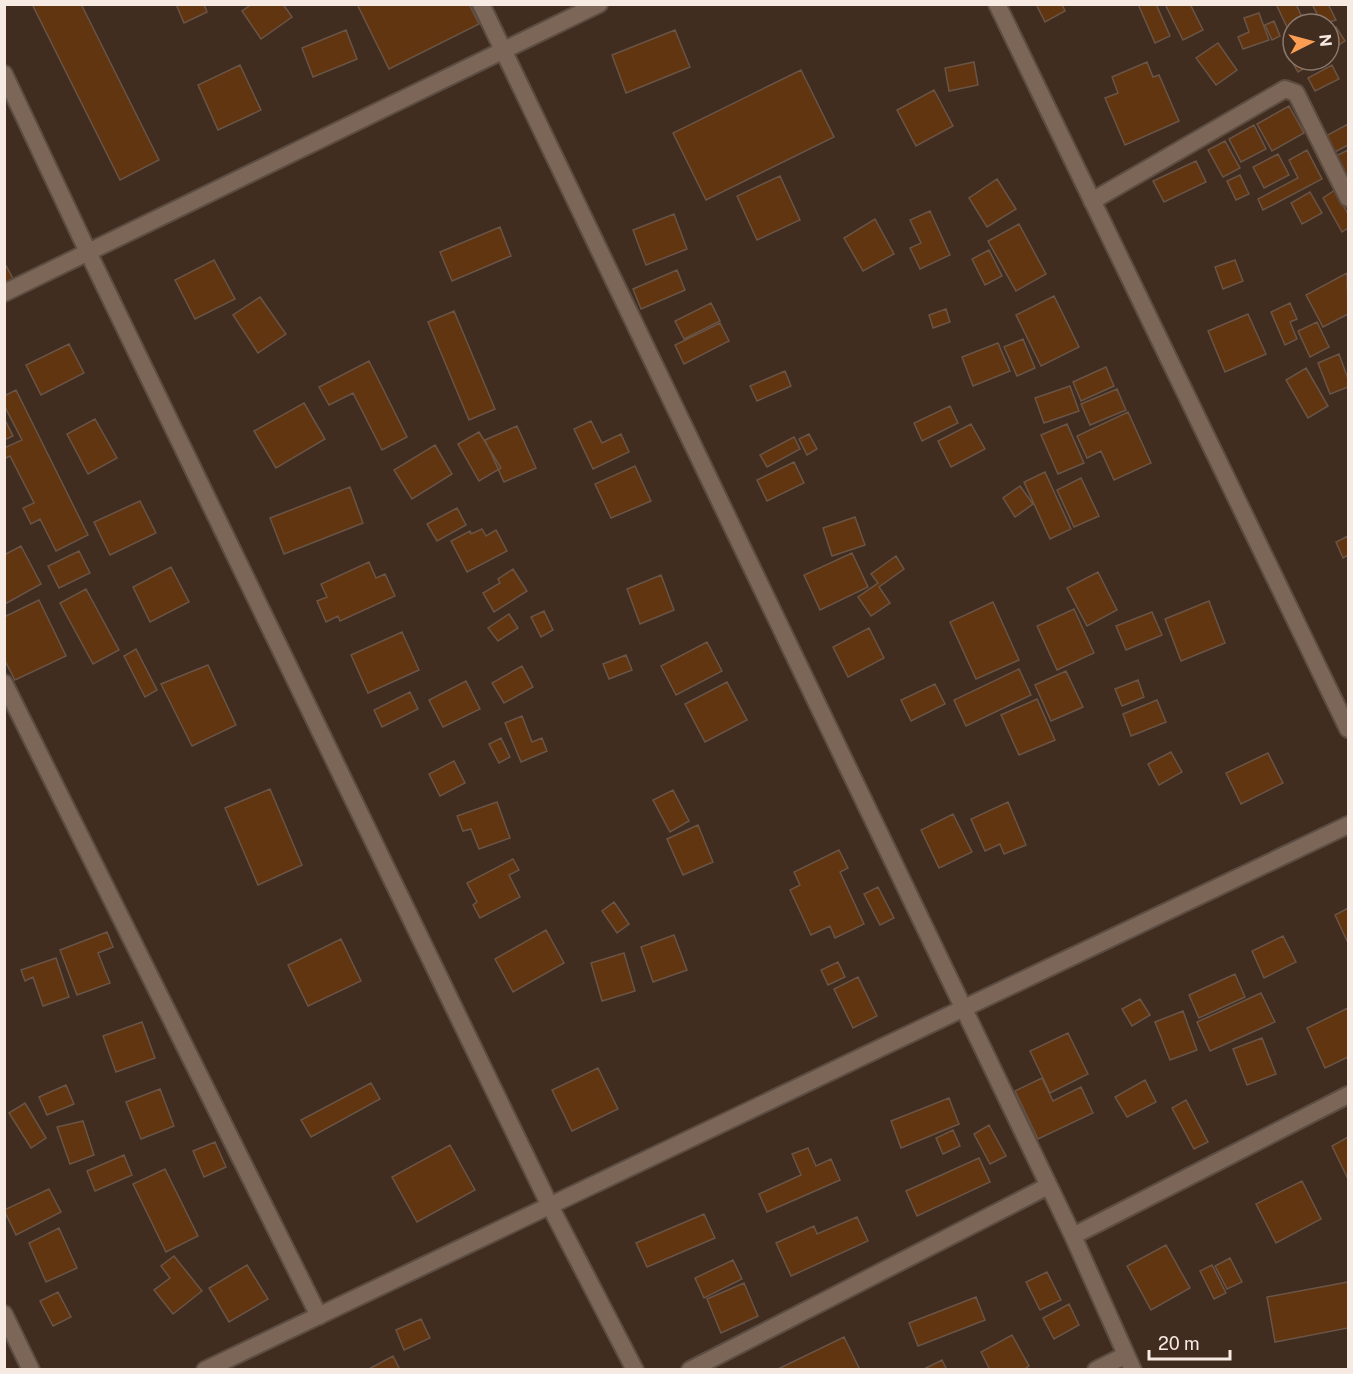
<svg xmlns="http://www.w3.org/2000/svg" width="1353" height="1374" viewBox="0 0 1353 1374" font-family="'Public Sans',sans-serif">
	<rect width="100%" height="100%" fill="#402d20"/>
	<path fill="#623511" stroke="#695446" stroke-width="1.5" d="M32,4H81L159,160L120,180Z
		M176,4H204L207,12L184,23Z
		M252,4H283L292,17L261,39L242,11Z
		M357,4H469L479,24L389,69Z
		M1036,4H1062L1065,11L1045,22Z
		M1138,4H1156L1170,36L1155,43Z
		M1165,4H1190L1203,30L1183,40Z
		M1276,4H1296L1305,24H1293V40Z
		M1312,4H1328L1336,20L1322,24Z
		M1259,13L1269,40L1243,49L1238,37L1249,32L1244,18Z
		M1274,21L1280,36L1272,40L1265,25Z
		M1336,27L1345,41L1329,51V31Z
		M346,30L357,59L313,77L302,48Z
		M675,30L690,67L626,93L612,55Z
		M1218,43L1237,70L1216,85L1196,58Z
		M1293,52V60H1319L1298,72L1288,55Z
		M974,62L978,85L949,91L945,68Z
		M1147,62L1153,77L1159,75L1179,121L1125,145L1105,98L1118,93L1112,77Z
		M240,65L261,110L218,130L198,85Z
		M1332,65L1339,79L1315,91L1308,78Z
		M801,70L834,137L706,200L673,133Z
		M934,90L953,126L916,146L897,110Z
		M1289,106L1304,133L1272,151L1257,124Z
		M1348,124V145L1333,153L1324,137Z
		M1254,125L1266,149L1241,162L1229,139Z
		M1225,141L1240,168L1223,177L1208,150Z
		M1307,150L1322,179L1263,210L1258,199L1298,178L1289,160Z
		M1348,150V185L1334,157Z
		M1278,154L1289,175L1264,188L1253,167Z
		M1196,161L1206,182L1164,202L1153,181Z
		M1240,175L1249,194L1236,200L1227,181Z
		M780,176L800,220L757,240L737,196Z
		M997,179L1016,209L987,227L969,198Z
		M1335,190L1348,214V228L1342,232L1323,198Z
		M1310,192L1322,213L1302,224L1291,203Z
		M930,211L950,255L920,269L910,248L921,243L910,220Z
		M674,214L687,249L646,265L633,230Z
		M875,219L894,254L863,271L844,238Z
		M1019,224L1046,274L1016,291L988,241Z
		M500,227L511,256L452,281L440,252Z
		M989,250L1002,276L985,285L972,259Z
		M214,260L235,299L195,319L175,280Z
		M1235,260L1243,281L1223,289L1215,267Z
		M4,262L17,286L4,283Z
		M677,270L685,290L641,309L633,289Z
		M1347,273L1348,314L1323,327L1306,295Z
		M1054,296L1079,347L1041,366L1016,315Z
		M260,297L286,334L258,353L233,315Z
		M711,303L720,321L684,339L675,321Z
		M1290,303L1297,319L1290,322L1297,339L1285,345L1271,312Z
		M946,309L950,322L933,328L929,315Z
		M454,311L495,409L469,420L428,322Z
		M1248,314L1266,354L1225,372L1208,331Z
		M1317,322L1329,347L1310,357L1298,331Z
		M720,323L729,341L684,364L675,345Z
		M1023,339L1035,368L1017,376L1004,347Z
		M998,343L1010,371L973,386L962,357Z
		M69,344L84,373L41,395L26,365Z
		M1339,354L1348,379V387L1330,394L1318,363Z
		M369,361L407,437L382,450L353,393L329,405L319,387Z
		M1106,367L1114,386L1081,401L1073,382Z
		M1306,368L1328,406L1308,418L1286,380Z
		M785,371L791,386L757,401L750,386Z
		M1070,386L1079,411L1044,423L1035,398Z
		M1117,389L1126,410L1090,425L1081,404Z
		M16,390L88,535L56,551L40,519L31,524L23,508L34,503L10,456L4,459V448L22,440L4,405V396Z
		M304,403L325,439L276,468L254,431Z
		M950,406L958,423L922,441L914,423Z
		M1128,412L1151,463L1114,480L1101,451L1087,458L1077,436Z
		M4,418L13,436L4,440Z
		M95,419L117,458L88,474L67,434Z
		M591,421L602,443L621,434L629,452L593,469L574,429Z
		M971,424L985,449L951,467L938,441Z
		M1067,424L1084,463L1058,474L1041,435Z
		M517,426L536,468L504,482L485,440Z
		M479,432L501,468L479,481L458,444Z
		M809,434L817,449L807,455L799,439Z
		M794,437L800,449L767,467L760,455Z
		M435,445L452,474L412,499L394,470Z
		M794,462L804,483L767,501L757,480Z
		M635,466L651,501L611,518L595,484Z
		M1045,472L1071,529L1050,539L1024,482Z
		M1081,478L1099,516L1074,527L1057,490Z
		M1020,486L1033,504L1015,517L1003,498Z
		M350,487L363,523L284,554L270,518Z
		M140,501L156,533L110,555L94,522Z
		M457,508L466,525L437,541L427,524Z
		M855,517L865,545L832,556L823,528Z
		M482,529L486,536L496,530L507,551L467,572L451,541L470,531L471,534Z
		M1348,536V555L1343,558L1336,542Z
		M21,546L41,584L5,604L4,555Z
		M79,551L90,573L59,588L48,566Z
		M852,553L868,587L820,610L804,575Z
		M896,556L904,569L879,587L890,603L871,616L858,597L878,583L871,574Z
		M369,562L376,578L385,574L395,596L340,621L338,616L326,622L317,601L327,597L321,584Z
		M171,567L189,602L150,622L133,587Z
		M513,569L527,591L494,612L483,593L500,583L498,579Z
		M1098,572L1117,610L1087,626L1067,588Z
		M661,575L674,610L640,624L627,589Z
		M86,589L119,650L93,664L60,603Z
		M39,600L66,656L15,680L4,659V617Z
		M1209,601L1225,643L1181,661L1165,619Z
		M993,602L1019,660L976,679L950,622Z
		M1074,609L1094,653L1057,670L1037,626Z
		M544,611L553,630L541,637L531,617Z
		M1152,612L1162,635L1126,650L1116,626Z
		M509,614L518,628L498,641L488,628Z
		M869,628L884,658L848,677L833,647Z
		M402,632L419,670L368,693L351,655Z
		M707,642L722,671L676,695L661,666Z
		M136,649L157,690L145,697L124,656Z
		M626,655L632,670L609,679L603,664Z
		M208,665L236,725L192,746L161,684Z
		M522,666L533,687L504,703L492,683Z
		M1019,669L1031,695L966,726L954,700Z
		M1066,671L1083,707L1051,721L1035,685Z
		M1138,680L1144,697L1122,706L1115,689Z
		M466,681L480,709L443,727L429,700Z
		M727,682L747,720L705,742L685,704Z
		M935,684L945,704L911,721L901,700Z
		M410,692L418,709L382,727L374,710Z
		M1037,699L1055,740L1019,755L1001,715Z
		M1157,700L1166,722L1131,736L1123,714Z
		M522,716L532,742L542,738L547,751L521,762L505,723Z
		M501,738L510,757L499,763L489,744Z
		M1171,752L1182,772L1159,785L1148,764Z
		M1268,753L1283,783L1241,804L1226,773Z
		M454,761L465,783L440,796L429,774Z
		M270,789L302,865L258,885L225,808Z
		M673,790L689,821L670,832L653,800Z
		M497,802L510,838L479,849L471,829L463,831L457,816Z
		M1008,802L1026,845L1004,854L1000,844L985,851L971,819Z
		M953,814L972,852L939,868L921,830Z
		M698,825L713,862L683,875L667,839Z
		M839,850L848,868L840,872L864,924L835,938L830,926L811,935L790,890L800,885L794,872Z
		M513,859L519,870L509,875L520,897L480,918L473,905L477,902L467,883Z
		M878,887L894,918L880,925L864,894Z
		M614,902L629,924L617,933L602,911Z
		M1348,908V943L1335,915Z
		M546,930L564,963L513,992L495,959Z
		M107,932L113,947L98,953L110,983L77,995L60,950Z
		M674,935L687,970L653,982L641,947Z
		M1283,936L1296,962L1264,978L1252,951Z
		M341,939L361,981L308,1006L288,965Z
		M624,953L635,991L602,1001L591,963Z
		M56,958L69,997L43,1006L33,977L25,981L21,970Z
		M838,962L845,977L828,985L821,970Z
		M1235,974L1245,997L1199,1018L1189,995Z
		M858,977L877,1016L853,1028L834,989Z
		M1261,993L1275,1022L1210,1051L1197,1022Z
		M1140,999L1150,1015L1132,1026L1122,1009Z
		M1348,1008V1057L1325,1068L1307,1028Z
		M1183,1011L1197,1050L1170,1060L1155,1022Z
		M142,1022L155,1058L116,1072L103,1036Z
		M1068,1033L1088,1074L1050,1093L1030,1051Z
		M1262,1038L1276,1074L1247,1085L1233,1049Z
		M598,1068L618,1109L572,1131L552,1090Z
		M1042,1078L1053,1101L1081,1087L1093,1113L1038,1139L1015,1091Z
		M1145,1080L1156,1102L1127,1117L1115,1097Z
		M371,1083L380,1099L311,1137L301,1120Z
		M66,1085L74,1104L47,1115L39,1097Z
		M160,1089L174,1126L141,1139L126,1102Z
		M949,1098L959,1124L901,1148L891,1121Z
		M1186,1100L1208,1142L1194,1149L1172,1108Z
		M25,1103L46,1138L31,1148L9,1113Z
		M83,1121L94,1155L70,1164L57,1127Z
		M989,1125L1006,1156L990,1164L974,1134Z
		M953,1130L960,1146L943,1154L936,1138Z
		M1348,1137V1179L1332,1146Z
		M215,1142L226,1167L204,1177L193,1151Z
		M450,1145L475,1190L417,1222L392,1177Z
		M808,1148L816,1166L831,1159L840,1180L767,1212L759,1194L801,1175L792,1154Z
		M124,1155L132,1175L95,1191L87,1171Z
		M979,1158L990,1182L917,1216L906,1191Z
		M165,1169L198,1236L166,1252L133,1184Z
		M1302,1181L1321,1219L1276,1243L1256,1204Z
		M49,1189L61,1212L16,1235L4,1210Z
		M704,1214L715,1238L647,1267L636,1243Z
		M857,1217L868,1241L791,1276L776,1243L814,1226L817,1234Z
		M59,1228L77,1268L46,1282L29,1243Z
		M1166,1245L1190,1288L1151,1310L1127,1266Z
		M174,1256L202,1291L173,1314L154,1290L170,1278L161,1266Z
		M1230,1258L1242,1282L1227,1289L1215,1266Z
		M733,1260L742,1279L704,1298L695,1278Z
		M247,1265L268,1299L229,1322L209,1288Z
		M1212,1265L1226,1293L1214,1299L1200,1271Z
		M1047,1272L1061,1300L1040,1310L1026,1282Z
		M1348,1282V1328L1275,1342L1267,1297Z
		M744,1283L758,1316L721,1333L707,1299Z
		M58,1292L71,1317L53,1326L40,1301Z
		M976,1297L985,1320L918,1346L909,1323Z
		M1069,1304L1079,1325L1054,1339L1043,1318Z
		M421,1319L430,1338L404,1350L396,1330Z
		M1012,1335L1029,1366L1023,1370H990L981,1352Z
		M844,1337L860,1370H776Z
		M393,1356L400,1370H367Z
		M942,1360L947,1370H922Z"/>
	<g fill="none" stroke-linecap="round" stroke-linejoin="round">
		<g stroke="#5c4c41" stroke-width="20">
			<path id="minor" d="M481,4L1073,1236L1133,1370
				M4,74L88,252L550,1206L635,1370
				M1092,201L1285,89L1296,93L1348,198
				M4,293L599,4
				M4,683L319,1316
				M1073,1236L1348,1095
				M4,1314L31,1370
				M690,1370L1048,1186
				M1096,1370L1126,1355"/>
		</g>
		<g stroke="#5c4c41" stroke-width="20">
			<path id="tertiary" d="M997,4L1348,729
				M205,1370L1348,825"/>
		</g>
		<use href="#minor" stroke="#7b6657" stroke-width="16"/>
		<use href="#tertiary" stroke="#7b6657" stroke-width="16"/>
	</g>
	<rect width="1353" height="1374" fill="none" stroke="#f7eae2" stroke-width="12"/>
	<g transform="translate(1311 42) rotate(84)"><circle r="28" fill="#402d20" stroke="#89796e" stroke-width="1.5"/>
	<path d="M0-4.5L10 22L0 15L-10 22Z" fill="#fc9d54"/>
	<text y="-9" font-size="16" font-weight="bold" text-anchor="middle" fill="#f7eae2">N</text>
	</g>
	<path d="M1149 1350v9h81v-9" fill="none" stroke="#f7eae2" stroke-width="3"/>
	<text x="1158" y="1350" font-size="18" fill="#f7eae2" stroke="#402d20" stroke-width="4.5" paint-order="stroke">20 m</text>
</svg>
